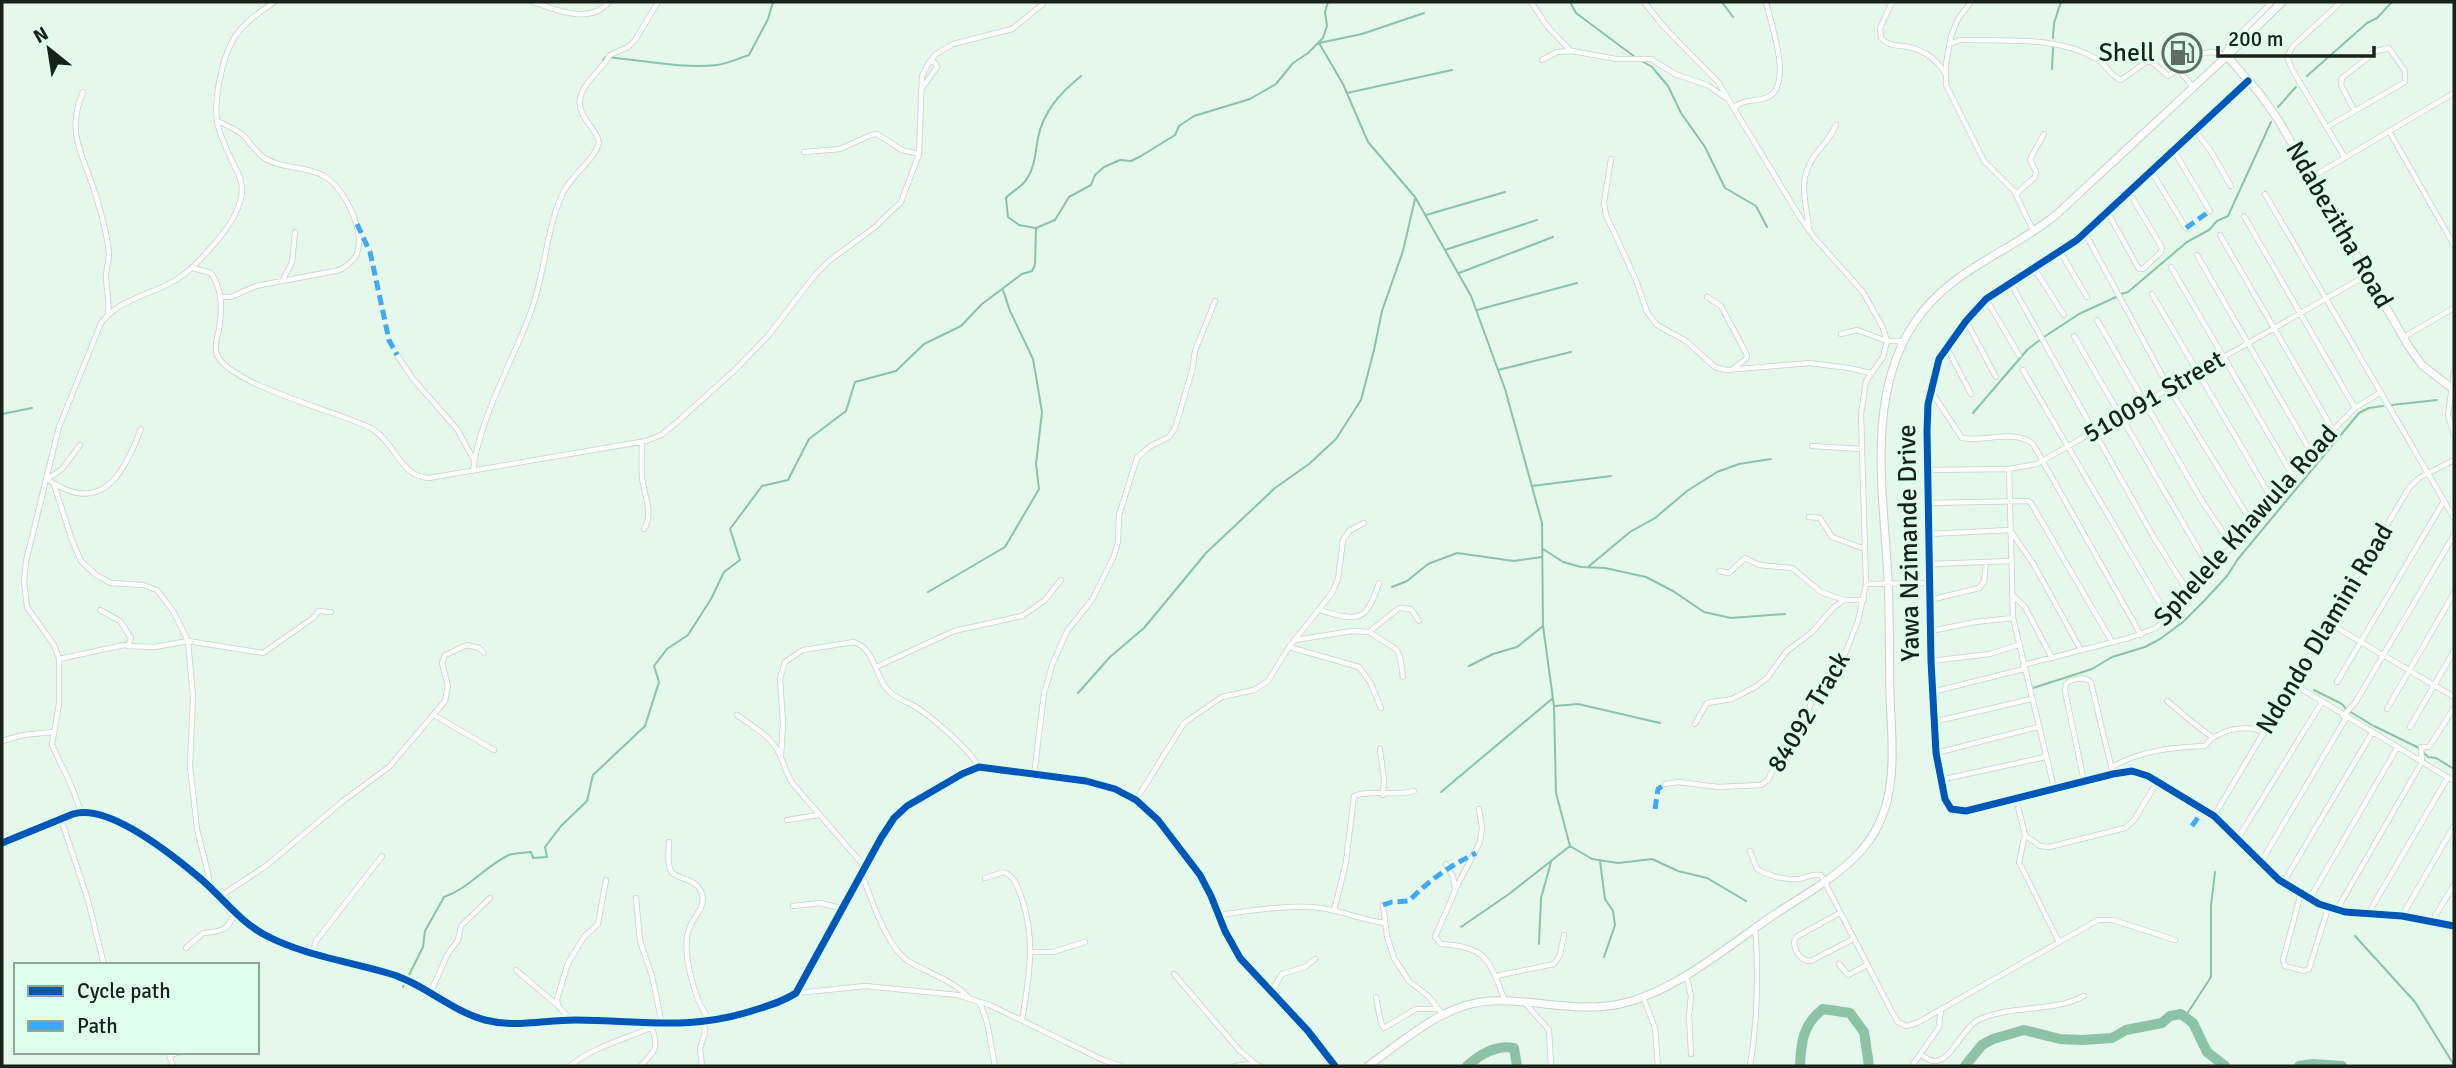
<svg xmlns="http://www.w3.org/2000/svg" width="2456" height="1068" viewBox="0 0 2456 1068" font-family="Signika,sans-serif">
	<rect width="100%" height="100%" fill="#e6f7ec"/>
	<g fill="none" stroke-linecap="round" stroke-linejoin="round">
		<path stroke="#8cc3a5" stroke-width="2" d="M1570,2L1576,13L1635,57
			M1722,2L1733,17
			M1424,13L1362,34L1319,43L1343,84L1368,142L1415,197L1471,296L1505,389L1542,523L1543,626L1554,706L1556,793L1570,846L1592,859L1618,863L1652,859L1678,871L1707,878L1746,901
			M2053,38L2054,23L2061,2
			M603,60L606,57C641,60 683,69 717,65C727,64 739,58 749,55L768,19L773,2
			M1640,60L1652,67L1668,86L1681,113L1705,147L1725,188L1756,206L1767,227
			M2052,69L2053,48
			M2307,76L2367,23L2377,18L2392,2
			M1347,93L1452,70
			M2278,107L2296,87
			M1426,215L1505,192
			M1035,228L1019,225L1008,217L1006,198C1012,191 1022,187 1026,180C1035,168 1035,153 1038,138C1043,112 1060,93 1081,76
			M1445,250L1537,220
			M1459,273L1553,237
			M2121,294L2128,292L2187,242L2209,230L2217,221L2228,216L2271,122
			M1477,310L1577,283
			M2044,337L2079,314L2116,297
			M1498,370L1571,352
			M2391,405L2437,400
			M1973,413L2027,350L2041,339
			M2,414L32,408
			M1532,486L1611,476
			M1543,549L1563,562L1581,567L1605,568L1646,577L1673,591L1704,612L1731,618L1785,614
			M1588,567L1630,532L1655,518L1687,491L1717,472L1739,464L1771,459
			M1392,587L1407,581L1428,564L1457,553L1514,561L1542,557
			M928,592L1005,547L1039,489L1036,464L1042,412L1033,359L1010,311L1003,290
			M1469,666L1493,654L1517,647L1543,626
			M2033,688L2092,669L2112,657L2145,647L2160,639L2183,622L2204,601L2227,576L2238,559L2359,413L2369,408L2383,406
			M2314,690L2342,704L2346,709
			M1078,693L1110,657L1144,628L1206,553L1275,488L1309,464L1336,439L1361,400L1374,350L1382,311L1403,251L1415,199
			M1555,706L1578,704L1660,723
			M2349,711L2372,725
			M2374,726L2419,748
			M2422,751L2428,757L2436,758L2454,769
			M1441,792L1553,698
			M1600,861L1605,899L1613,911L1615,925L1604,957
			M1461,927L1509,894L1570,846
			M2355,936L2415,1002L2454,1065
			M1539,944L1541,898L1551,862
			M403,987L423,947L425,931L444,897C470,888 485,866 509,855C515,853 524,853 531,852L533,858L547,857L545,847L561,826L587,801L593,775L645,726L659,682L654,666L667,649L688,635L711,599L724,572L740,560L730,529L762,486L788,480L809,439L846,411L855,382L896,371L924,344L961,326L982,304L1022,274L1032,271L1035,265L1036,228L1055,220L1069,197L1091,185L1095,175L1104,167L1120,160L1131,161L1141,156L1175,135L1179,126L1194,116L1250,99L1276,84L1293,63L1308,53L1323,38L1327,26L1325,12L1328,2
			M2185,1017L2211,977V906L2215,872"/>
		<path stroke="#8cc3a5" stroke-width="10" d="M1467,1066C1479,1055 1497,1044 1514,1048L1517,1066
			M1800,1066C1801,1042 1803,1024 1823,1009L1850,1013L1864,1032L1869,1066
			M1965,1066L1982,1045L1993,1039L2024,1030L2060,1039L2082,1040L2112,1038L2126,1030L2162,1023L2170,1016L2181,1014L2193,1023L2207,1052L2225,1066
			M2299,1066L2313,1064L2342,1066"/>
		<g stroke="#c6d3cb" stroke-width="6">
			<path id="street" d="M533,2C556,10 590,25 609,2
				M1531,2L1547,26L1570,50
				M1644,2L1665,28L1718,82L1801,219L1814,237L1863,292L1883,328L1887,341L1883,357L1866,381L1861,414L1866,584L1930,583
				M1892,2L1880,28L1881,38C1888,45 1893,45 1902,46C1922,48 1935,57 1945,73
				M1971,2L1958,19L1951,36L1946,64V85L1984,161L2014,191L2033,230
				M2341,2L2293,46L2287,57L2293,71L2345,158
				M1950,44L1960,40H1971C2013,41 2059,37 2097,59C2107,65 2110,76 2121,80L2146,62H2152L2168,76L2178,69
				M2224,55L2230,44L2272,2
				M1542,60L1557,52L1572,51L1616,59H1651L1675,74L1707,85L1728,99
				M2248,81L2077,240L1986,299L1966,321L1939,359L1928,404L1927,431L1931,661L1936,753L1945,799L1951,809L1966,811L2113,774L2132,771L2148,776L2214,816L2279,880L2319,904L2345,912L2402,916L2454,926
				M923,87L937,67L935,63L930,61
				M2193,87L2178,69C2194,57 2206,46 2226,56
				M83,92C65,134 84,156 96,196C101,214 108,236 109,254C109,262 106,269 106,276C106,289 110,300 108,314
				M1734,108C1745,97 1758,103 1770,96C1792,81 1771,24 1766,2
				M217,121C227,126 238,129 245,137C251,144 255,151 263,157C281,170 305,165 324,176C345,188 367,233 356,256C352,263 346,266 340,270L256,286L231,297H221
				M2327,127L2405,82V71L2389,48L2376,51L2342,78L2341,85L2354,110
				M2195,131L2210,150L2231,186
				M2389,131L2454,245
				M2174,151L2210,211
				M804,152L840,149L871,135L877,134L902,150L919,154
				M1611,159L1604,203L1606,215L1636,280L1647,312L1657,325L1686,341L1715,367L1726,370L1810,363L1849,368L1870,373
				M2151,171L2186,228
				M2312,177L2454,93
				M2016,194L2035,177L2036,172L2030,159L2044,134
				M2265,194L2454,518
				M2108,213L2139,269H2143L2161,252L2162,248L2129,192
				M2244,216L2355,408
				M1809,230C1807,204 1797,182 1813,158C1821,146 1830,139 1836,125
				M2085,233L2169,388L2252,523
				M2220,235L2333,430
				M2061,253L2087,297
				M2197,255L2312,454
				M2171,267L2293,476
				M193,268L211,273C223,290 222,311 219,330C217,337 215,344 216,351C220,383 343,413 371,428C397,444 399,476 429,478L646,441L661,435L675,424L736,369L767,337L815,275L829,261L875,227L901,202L919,154L922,76L928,64L936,54L953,44L1012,29L1043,4
				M2034,268L2064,315
				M282,281L292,263L295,232
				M2010,282L2153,536L2190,595
				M2152,294L2272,499
				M1707,297L1721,306L1747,355L1746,359L1731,370
				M1986,299L2019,355
				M2097,320L2202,501L2232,546
				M1966,321L1996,377
				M1841,334L1857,330L1887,341H1903
				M2074,336L2211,571
				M2404,337L2454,308
				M1946,346L1971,394
				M397,355L413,379L457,429L474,460
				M2023,370L2168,617
				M2454,372L2448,415L2454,434
				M1931,391L1962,438C1984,442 2016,429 2033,444L2141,635
				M642,442C642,454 641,466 642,478C644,495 654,513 644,529
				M80,445L62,469L47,479C100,516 123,477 141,429
				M1812,446L1861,449
				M2009,469L2013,618L2054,788
				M1927,470L2009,469L2037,464L2367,275
				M473,471C479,419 512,363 530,314C545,276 545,233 562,195C570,175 592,164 599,143C597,130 587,124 582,113C571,89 601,73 610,55L628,47L635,40L658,2
				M54,485L73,543L81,561L96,575L111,583L143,585L157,590L173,611L188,641L193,697L190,766L197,829L209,877V887
				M1927,503L2028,501L2031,503L2112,642
				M1809,517L1820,518L1832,537L1865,549
				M1929,534L2010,530L2034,565L2081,650
				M1930,564L2011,561
				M1719,571L1729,573L1745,558L1759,565L1792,568L1821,592L1844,600
				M2012,595L2025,607L2052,658
				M1930,600L1979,588L1984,582L1986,562
				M1319,610C1357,621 1366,624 1379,583
				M2329,623L2454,697
				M1931,631L1975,622L2013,618
				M1369,632L1399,608L1411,609L1419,621
				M1295,640L1352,631L1369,632L1396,649L1400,657L1403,677
				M127,646L155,647L188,641L263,653L313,618L319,611L331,612
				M1289,647L1359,667L1370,682L1381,708
				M59,659L129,644L131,638L120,621L100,610
				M1931,661L1990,654L2018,645
				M2023,665L2129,638L2156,628L2190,595L2333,430L2355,408L2381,392
				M876,667L954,631L1022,616L1044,601L1061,580
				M2337,682L2444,501
				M2293,684L2454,781
				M1932,692L2024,669
				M2167,701C2179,710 2202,732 2213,737
				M2387,709L2454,593
				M434,715L494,750
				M737,715C752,726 770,735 779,753C784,763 786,774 793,784L865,867
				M2343,716L2355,703L2454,535
				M1933,722L2031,699
				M1695,724L1707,703L1732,699L1755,687L1767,678L1786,652L1812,632L1833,608L1844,600H1864
				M2410,727L2454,651
				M2,741L23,735L53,732
				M1380,749L1384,780L1383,795
				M1936,753L2038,727
				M781,756L783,723L780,679L785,662L803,650L854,642C876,650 874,675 888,690C895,699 907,701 916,707C934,719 968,748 979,767
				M2112,767C2140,751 2172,747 2205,746C2217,729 2246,724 2265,732
				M1034,775L1044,693L1053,663L1067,631L1092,600L1114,556L1118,542L1119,515L1137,458L1149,447L1169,437L1175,428L1192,371L1195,351L1215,301
				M1940,780L2045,757
				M2084,781L2065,691L2066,684C2072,678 2086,676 2091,683L2113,774
				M1665,784L1678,782L1718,787L1761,785L1768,780L1775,765L1796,740L1812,701L1827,689L1841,664L1858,621L1866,584
				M2016,798L2025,835L2019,862L2059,942
				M1136,800L1184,723L1222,697L1254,690L1268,681L1289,647L1332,593L1338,579L1343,540L1349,531L1364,523
				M1479,809L1482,827L1480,842L1458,884L1435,937L1441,944C1488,947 1489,960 1505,1001
				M81,812L71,785L52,745L59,704V659L54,645L27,607L24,582L26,561L59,427L101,323C120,298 149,296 174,281C193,271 229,230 237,210C250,180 234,171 225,145C222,137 217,128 217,120C214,99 222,60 232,42C241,24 259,13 274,2
				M2214,816L2409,488L2419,478L2454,460
				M61,819L88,900L104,965
				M787,820L819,815
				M2025,835L2040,846L2049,847L2125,828L2134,820L2157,782
				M2238,838L2322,702
				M669,842C669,850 667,862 670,869C674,881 697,876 702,894C706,907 693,917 689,929C681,951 695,1004 711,1021
				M2,843L73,814C109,803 175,857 201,879C223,898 239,921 265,935C305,956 348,961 391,974C424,984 451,1011 485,1020C516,1028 544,1020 575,1020C643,1020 689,1032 758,1009C771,1005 784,1001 796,993L881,838L894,818L907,806L962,774L979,767L1086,781L1115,789L1136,800L1158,820L1200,875L1211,896L1225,931L1240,958L1308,1031L1335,1066
				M1750,851L1757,869C1768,876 1785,880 1798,879C1807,878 1812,873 1821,875L1892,1012L1898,1022L1906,1026L1917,1023L2098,920H2113L2175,940
				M2261,862L2346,718
				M1446,864L1453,877L1455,888
				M862,875C872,900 886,946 908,961C928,973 953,980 969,998
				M985,878L1004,872C1015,877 1018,888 1022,899C1036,940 1029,979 1022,1020
				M2283,883L2372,733
				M2301,893L2283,960L2285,966L2304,971L2309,969L2328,908
				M219,897L266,866L343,801L389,767L445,701L448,686L442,663L445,655L467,645L479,648L484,653
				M636,898L640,941L652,976L662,1024
				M2310,898L2397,748
				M1383,905L1387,936L1394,958L1409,981L1428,996L1443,1015
				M793,906L820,903L844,909
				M1334,911L1346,862L1354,796C1372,789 1394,797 1414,791
				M2336,911L2422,762L2421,747H2429L2454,708
				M1840,913L1796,937L1794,942C1795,952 1801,961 1811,961L1853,939
				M2368,914L2448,777
				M1218,915C1251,911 1288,904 1321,908C1343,911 1362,920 1385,923
				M2402,916L2454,826
				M2432,921L2454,885
				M186,948L203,933C223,931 225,932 236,913
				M1031,952H1053L1085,942
				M312,954L316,941L382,856
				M1839,964L1848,975L1867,965
				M516,970L556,1004
				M1174,974L1239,1050L1257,1065
				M1686,975L1691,996L1689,1016L1691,1054
				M1496,976L1554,964L1560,955L1564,935
				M797,993L865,986L957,995L990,1005L1103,1060L1121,1066
				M1271,993L1282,974L1305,967L1315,959
				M430,994L447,955L458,940L461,926L490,898
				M1376,997L1381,1023L1384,1028L1416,1009H1438
				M1643,997L1655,1028L1658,1066
				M980,1003L987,1022L995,1066
				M1525,1003L1549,1030L1551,1066
				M571,1020L558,1006L557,999L568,963L584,937L598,924L606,880
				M168,1052L173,1066
				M169,1055L181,1052
				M1921,1055C1925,1057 1931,1062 1936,1061C1951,1060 1964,1027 1978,1020C2013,1004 2052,1013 2084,996
				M570,1066C596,1045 627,1039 657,1025
				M641,1066C655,1050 659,1049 652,1028
				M702,1066L700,1048L705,1033L704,1023
				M1235,1066L1251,1064L1260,1066
				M1750,1066C1757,1025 1759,970 1755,928
				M1912,1066L1939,1027L1941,1009"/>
		</g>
		<g stroke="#c6d3cb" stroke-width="9">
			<path id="secondary" d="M2227,56L2260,94L2279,121L2409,347L2422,365L2454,390
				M1368,1066C1405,1040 1444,1003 1491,1001C1535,999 1577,1013 1620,1004C1675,992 1728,946 1775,914C1803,896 1835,878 1858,854C1901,810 1892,751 1890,695C1889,657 1890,618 1888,579C1884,496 1865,395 1915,322C1950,269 2010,253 2057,214L2227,56L2282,2"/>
		</g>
		<use href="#street" stroke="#fbfefc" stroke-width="4.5"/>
		<use href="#secondary" stroke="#fbfefc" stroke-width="7"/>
		<path stroke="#3fa9f5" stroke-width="5" stroke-dasharray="10 5" stroke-linecap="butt" d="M357,224L370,252L389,340L397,355
			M2186,228L2210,211
			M1655,809L1658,789L1665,784
			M2192,826L2204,809
			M1383,905L1392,902L1409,901C1429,880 1450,866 1476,853"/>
		<g stroke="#dffeeb" stroke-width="11">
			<path id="cycleway" d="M2248,81L2077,240L1986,299L1966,321L1939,359L1928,404L1927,431L1931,661L1936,753L1945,799L1951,809L1966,811L2113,774L2132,771L2148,776L2214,816L2279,880L2319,904L2345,912L2402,916L2454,926
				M2,843L73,814C109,803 175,857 201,879C223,898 239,921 265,935C305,956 348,961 391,974C424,984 451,1011 485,1020C516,1028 544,1020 575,1020C643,1020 689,1032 758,1009C771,1005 784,1001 796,993L881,838L894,818L907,806L962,774L979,767L1086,781L1115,789L1136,800L1158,820L1200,875L1211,896L1225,931L1240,958L1308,1031L1335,1066"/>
		</g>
		<use href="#cycleway" stroke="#0057b8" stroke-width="7"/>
	</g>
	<defs>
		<g id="fuel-ring" transform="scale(2.0125)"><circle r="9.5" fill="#dffeeb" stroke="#5f6d64" stroke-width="1.5"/><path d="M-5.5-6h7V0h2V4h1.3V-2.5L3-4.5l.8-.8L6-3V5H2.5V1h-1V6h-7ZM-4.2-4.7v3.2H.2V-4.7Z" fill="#5f6d64"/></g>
	</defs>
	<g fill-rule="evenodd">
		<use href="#fuel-ring" x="2182" y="53"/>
	</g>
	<g text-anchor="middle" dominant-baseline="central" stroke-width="6" stroke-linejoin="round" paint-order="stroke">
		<g font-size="26" fill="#17221b" stroke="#dffeeb" text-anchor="end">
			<text x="2155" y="53">Shell</text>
		</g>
		<g font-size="26" fill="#17221b" stroke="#dffeeb">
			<text transform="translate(2339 225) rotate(60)">Ndabezitha Road</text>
			<text transform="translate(2154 397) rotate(-30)">510091 Street</text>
			<text transform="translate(2246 526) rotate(-48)">Sphelele Khawula Road</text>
			<text transform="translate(1909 543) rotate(-91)">Yawa Nzimande Drive</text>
			<text transform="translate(2325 629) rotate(-59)">Ndondo Dlamini Road</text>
			<text transform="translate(1809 712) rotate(-59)">84092 Track</text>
		</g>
	</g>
	<rect width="2456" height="1068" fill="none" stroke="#17221b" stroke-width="7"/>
	<rect x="14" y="963" width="245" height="91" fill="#dffeeb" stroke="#8fa698" stroke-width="2"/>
	<rect x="28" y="986" width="35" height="10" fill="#0057b8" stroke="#8fa698" stroke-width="2"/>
	<text x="77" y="998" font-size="21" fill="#17221b">Cycle path</text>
	<rect x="28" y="1021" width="35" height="10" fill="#3fa9f5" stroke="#8fa698" stroke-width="2"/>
	<text x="77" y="1033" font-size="21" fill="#17221b">Path</text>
	<g transform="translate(49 49) rotate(330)" stroke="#dffeeb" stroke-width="5" paint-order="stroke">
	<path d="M0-5L12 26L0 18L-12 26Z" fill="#17221b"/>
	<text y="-10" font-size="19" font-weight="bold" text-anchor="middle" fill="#17221b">N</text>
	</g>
	<path d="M2218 46v10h156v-10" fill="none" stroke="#17221b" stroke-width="3.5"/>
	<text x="2228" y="46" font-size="21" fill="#17221b" stroke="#dffeeb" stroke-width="5" paint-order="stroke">200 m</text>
</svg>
